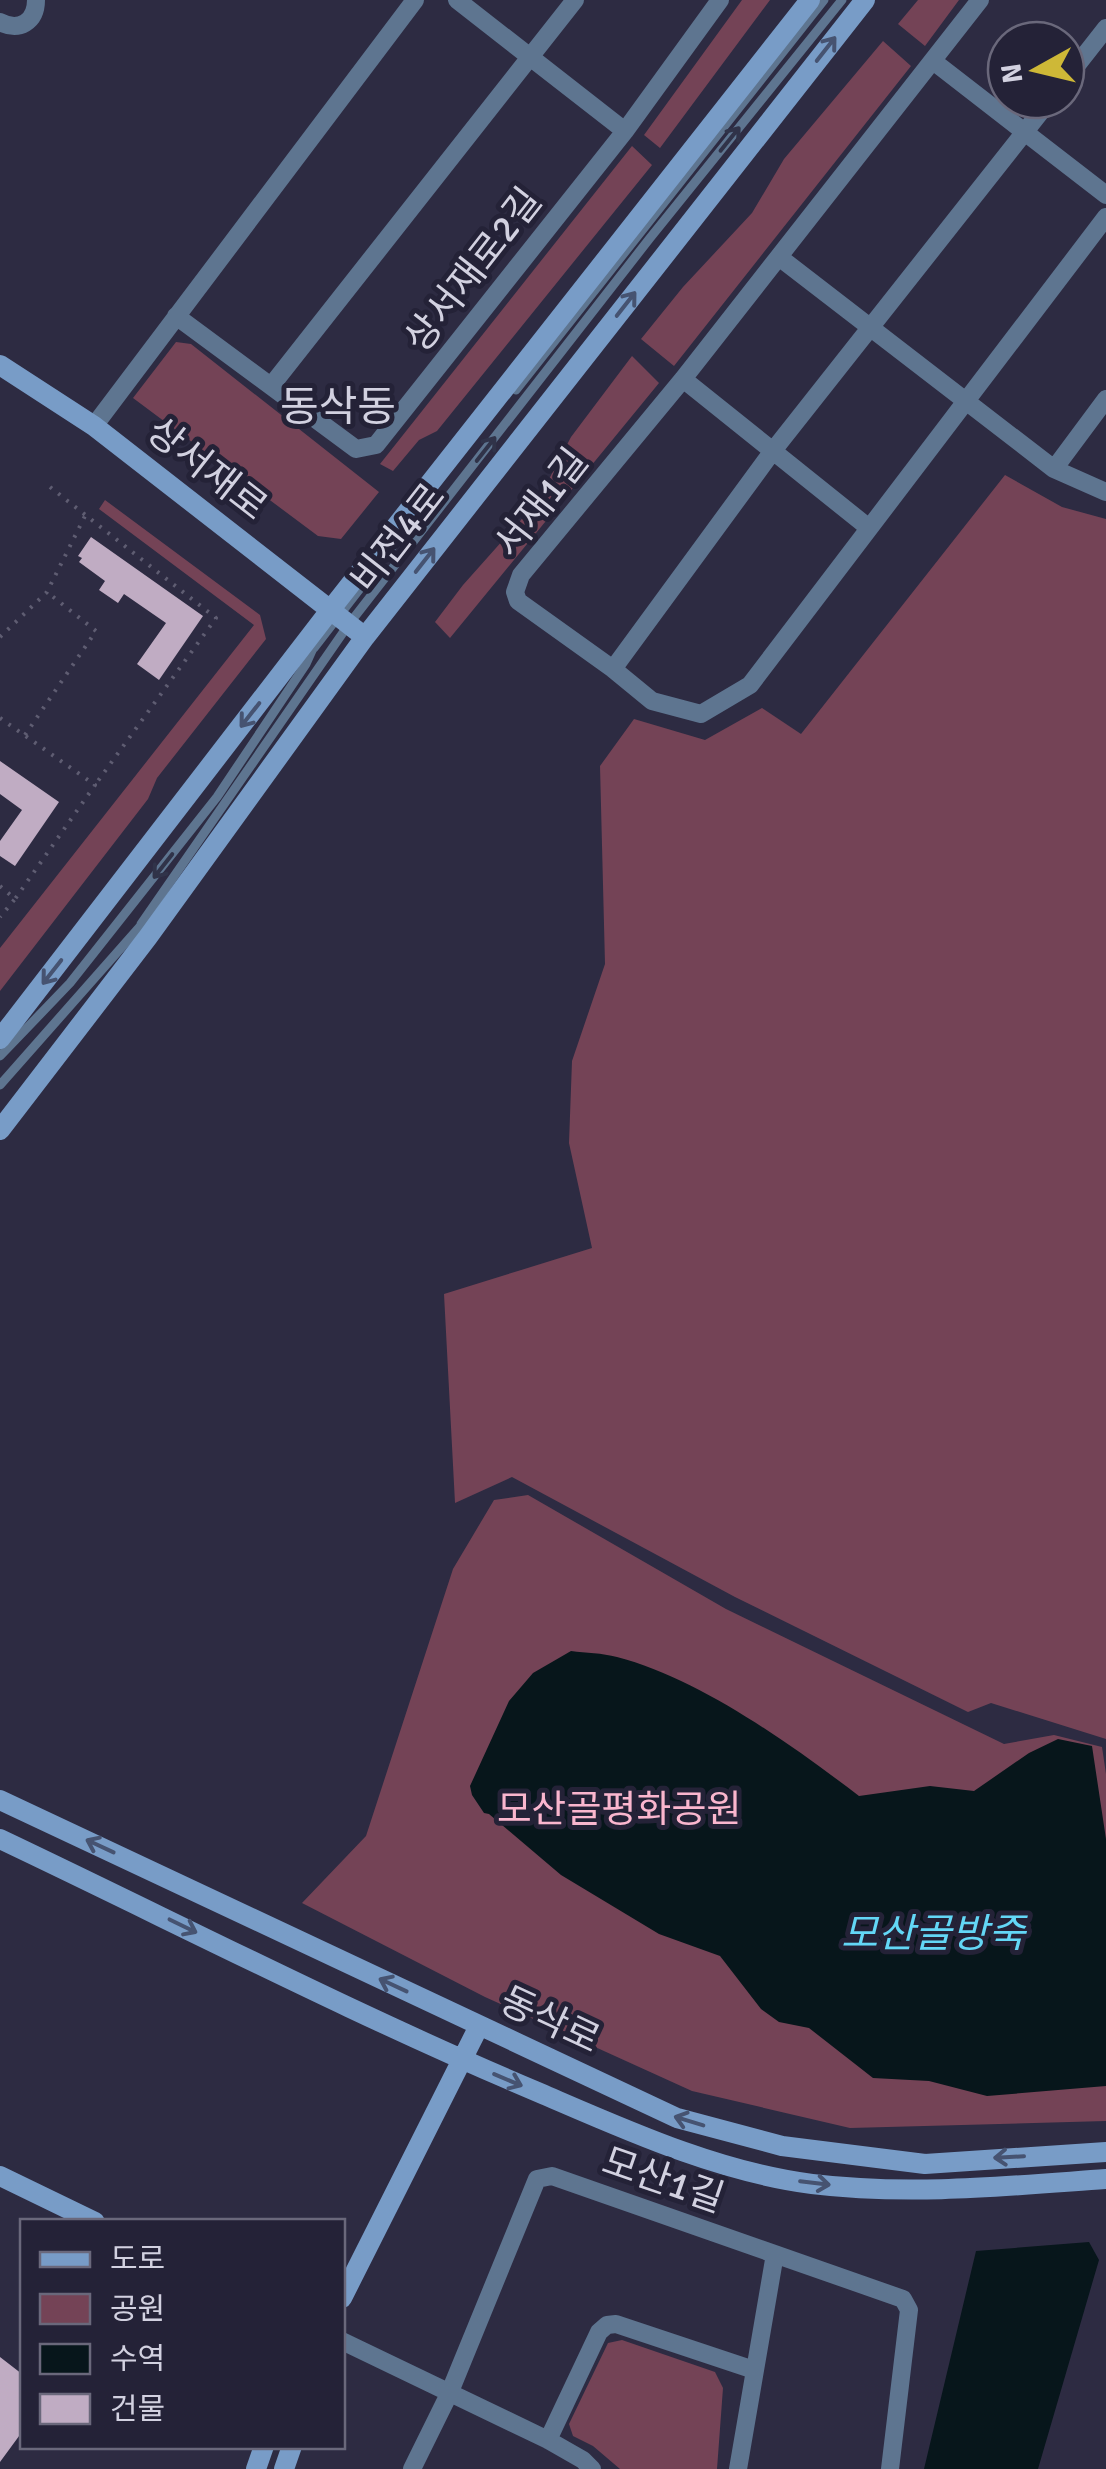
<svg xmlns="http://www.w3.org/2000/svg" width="1106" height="2469" viewBox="0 0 1106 2469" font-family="Signika,'Noto Sans KR',sans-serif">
	<rect width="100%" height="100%" fill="#2d2b42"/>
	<path fill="#744356" d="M742,0H770L660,148L644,135Z
		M918,0H959L925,46L898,24Z
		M883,41L911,66L674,366L641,339L683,287L752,213L784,159Z
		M632,146L652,165L437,431L419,440L393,471L380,464Z
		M176,342L191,344L379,492L341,539L318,536L133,398Z
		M632,356L659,383L450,638L435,622L463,585L537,502L571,437Z
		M1005,475L1062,507L1106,519V1739L991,1703L968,1712L735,1597L512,1477L455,1503L444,1294L592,1248L569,1143L572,1061L605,964L600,766L634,719L705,740L762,708L801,734Z
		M105,500L260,615L266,639L157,778L148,799L0,991V948L254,625L99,509Z
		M528,1495L726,1609L1004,1744L1054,1735L1102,1747L1106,1774V2121L850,2128L692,2091L485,1997L302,1903L366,1836L453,1569L494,1500Z
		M622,2340L715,2372L723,2388L717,2469H620L593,2446L573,2436L569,2424L608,2343Z"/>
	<path fill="#07161b" d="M571,1651C586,1653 602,1653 617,1657C699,1678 792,1745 859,1796L930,1786L974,1791L1029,1753L1058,1739L1092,1746L1106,1839V2086L987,2096L929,2081L873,2078L809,2028L779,2022L761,2009L720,1956L659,1934L561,1875L489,1814L484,1813L472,1795L470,1786L509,1701L533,1673Z
		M1089,2242L1099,2260L1038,2469H924L976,2251Z"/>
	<path fill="#c0acc3" d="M91,537L203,616L159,680L137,664L166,623L124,594L118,603L99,590L105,581L79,562L82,558L78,556Z
		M0,761L59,802L15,866L0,856V841L22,810L0,794Z
		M0,2357L22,2374V2432L0,2462Z"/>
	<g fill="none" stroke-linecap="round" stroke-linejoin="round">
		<path stroke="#5f5d72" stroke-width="4" stroke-dasharray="2.5 8" stroke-linecap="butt" d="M50,487L216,618L95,785
			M0,637L47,592L85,516
			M0,718L95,785L15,899
			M25,735L96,631L47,592
			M0,886L15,899L0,917"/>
		<path stroke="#5e7590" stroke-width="9" d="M516,390L824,0
			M314,648L410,524
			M141,924L349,624L650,238L842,0
			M0,1056L70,983L217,797L306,664L315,644
			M0,1085L144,922"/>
		<path stroke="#5e7590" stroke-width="18" d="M457,0L625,131
			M980,0L683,379L521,575L515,592L518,601L613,669L652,701L701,714L750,685L1106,217
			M0,22C19,32 36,22 36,0
			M933,61L1106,195
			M1066,79L1106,28
			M779,257L1054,469L1106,492
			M176,316L356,449L376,445L625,131L720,0
			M683,379L869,528
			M271,386L575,0
			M94,426L415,0
			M1054,469L1106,399
			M613,669L772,452L1050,100
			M342,2341L548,2440L583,2460L592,2469
			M548,2440L599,2332L607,2325L616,2324L754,2370
			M412,2469L449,2394L537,2179L552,2176L903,2299L909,2310L890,2469
			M738,2469L775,2254"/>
		<path stroke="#789cc7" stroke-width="20" d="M0,365L94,426L365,637
			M0,1039L331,609L810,0
			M0,1130L148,937L365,637L865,0
			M0,1800L677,2118L782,2146L925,2164L1106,2152
			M0,1839C179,1924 357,2016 540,2093C626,2130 718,2172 812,2184C910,2196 1008,2186 1106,2179
			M0,2176L95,2222
			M342,2298L479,2026
			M256,2469L264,2446
			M284,2469L292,2446"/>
	</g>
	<defs><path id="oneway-shaft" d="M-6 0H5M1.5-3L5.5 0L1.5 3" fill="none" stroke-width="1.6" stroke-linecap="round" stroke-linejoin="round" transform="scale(2.5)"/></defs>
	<g stroke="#465371">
		<use href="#oneway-shaft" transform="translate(826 49) rotate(-52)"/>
		<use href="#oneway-shaft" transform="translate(626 304) rotate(-52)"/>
		<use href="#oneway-shaft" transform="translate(425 560) rotate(-52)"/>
		<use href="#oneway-shaft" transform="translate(250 715) rotate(128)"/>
		<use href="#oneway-shaft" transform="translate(52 972) rotate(128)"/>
		<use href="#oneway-shaft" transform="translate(100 1846) rotate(-155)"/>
		<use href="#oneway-shaft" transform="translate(183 1926) rotate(26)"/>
		<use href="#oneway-shaft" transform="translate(393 1985) rotate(-155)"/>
		<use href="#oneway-shaft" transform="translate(508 2080) rotate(23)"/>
		<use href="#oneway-shaft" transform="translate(689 2121) rotate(-163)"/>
		<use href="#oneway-shaft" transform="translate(1009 2157) rotate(177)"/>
		<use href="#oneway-shaft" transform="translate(815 2183) rotate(7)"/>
	</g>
	<g stroke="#303349">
		<use href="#oneway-shaft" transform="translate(730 139) rotate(-51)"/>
		<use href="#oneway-shaft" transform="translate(486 449) rotate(-52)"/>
		<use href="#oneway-shaft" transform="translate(163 866) rotate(128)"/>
	</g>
	<g text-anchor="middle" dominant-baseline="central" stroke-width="10" stroke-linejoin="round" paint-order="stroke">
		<g font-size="38" fill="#d2d1e0" stroke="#242237">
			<text transform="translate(473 270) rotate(-52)">상서재로2길</text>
			<text transform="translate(207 469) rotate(38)">상서재로</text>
			<text transform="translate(541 503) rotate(-52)">서재1길</text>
			<text transform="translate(398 538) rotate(-52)">비전4로</text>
			<text transform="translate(550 2020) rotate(25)">동삭로</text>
			<text transform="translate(663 2180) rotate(19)">모산1길</text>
		</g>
		<g font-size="38" fill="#fab6ce" stroke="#242237">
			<text x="619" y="1809">모산골평화공원</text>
		</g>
		<g font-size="40" font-style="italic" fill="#63d7f6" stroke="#242237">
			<text x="933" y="1934">모산골방죽</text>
		</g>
		<g font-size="42" fill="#d2d1e0" stroke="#242237">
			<text x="338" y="407">동삭동</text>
		</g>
	</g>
	<rect x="20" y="2219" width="325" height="230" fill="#242237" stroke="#6a687b" stroke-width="2.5"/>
	<rect x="40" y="2252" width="50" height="15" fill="#789cc7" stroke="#6a687b" stroke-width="2.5"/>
	<text x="110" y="2269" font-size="30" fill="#d2d1e0">도로</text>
	<rect x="40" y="2294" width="50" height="30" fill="#744356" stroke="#6a687b" stroke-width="2.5"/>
	<text x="110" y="2319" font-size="30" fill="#d2d1e0">공원</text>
	<rect x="40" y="2344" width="50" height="30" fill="#07161b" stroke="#6a687b" stroke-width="2.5"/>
	<text x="110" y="2369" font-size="30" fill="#d2d1e0">수역</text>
	<rect x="40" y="2394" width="50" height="30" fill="#c0acc3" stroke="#6a687b" stroke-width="2.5"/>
	<text x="110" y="2419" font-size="30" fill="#d2d1e0">건물</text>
	<g transform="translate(1036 70) rotate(262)"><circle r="48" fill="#242237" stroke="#6a687b" stroke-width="2.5"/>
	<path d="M0-8L18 38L0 25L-18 38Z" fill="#ceb837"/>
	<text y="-15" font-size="28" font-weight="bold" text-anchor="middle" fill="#d2d1e0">N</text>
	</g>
</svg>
